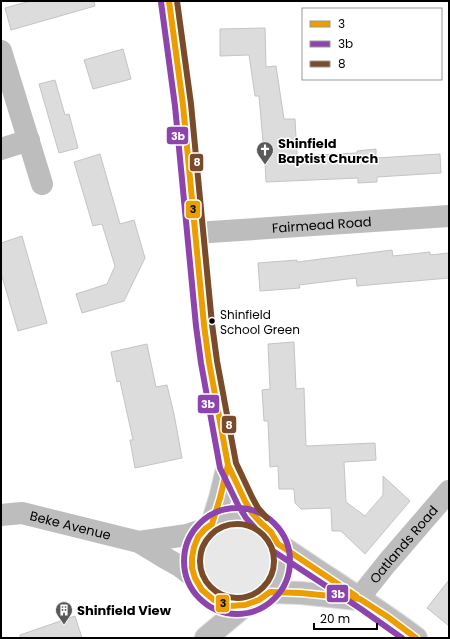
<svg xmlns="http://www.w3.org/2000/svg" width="450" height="639" viewBox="0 0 450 639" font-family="Poppins,sans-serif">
	<rect width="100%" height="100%" fill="#fff"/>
	<path fill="#e8e8e8" d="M202 561a34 34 0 1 1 68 0a34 34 0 1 1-68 0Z"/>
	<path fill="#dcdcdc" stroke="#c4c4c4" d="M30,1H94L95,6L11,30L5,8Z
		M265,28L266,67L276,66L284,119H295L297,156L357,153V151L376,149V158L440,154L441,173L377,177V182L358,183V178L266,182L264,142H263L259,96H255L249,55L220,56V29Z
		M123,49L131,79L93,89L84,60Z
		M55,80L65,115L69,114L78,148L59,153L39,84Z
		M100,154L120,224L134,220L145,258L124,301L82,313L76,294L107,284L115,266L102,224L93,226L74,162Z
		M22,236L47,323L18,331L1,273V243Z
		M392,250L393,256L430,252V255L449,253V278L357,286L356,278L299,285L300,288L260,291L258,263L297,260V262Z
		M294,342L296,389L304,388L306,446L375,443L376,460L344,462L346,502L365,516L383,495V476L410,501L365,554L341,531H332L331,508L301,509L295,503L294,489H279L278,466L270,467L268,421H264L262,390L270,389L268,344Z
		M147,344L156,387L167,385L174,414L182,458L135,468L130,440H133L120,381L117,382L111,352Z
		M449,580V626L427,608Z
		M75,616L82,638H20V635Z"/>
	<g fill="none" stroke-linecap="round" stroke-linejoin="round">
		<g stroke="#dbdbdb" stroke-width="24">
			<path id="major" d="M169,1L183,105L204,325L209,362L228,465L245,501L252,513L261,523
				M192 561a45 45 0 1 1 90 0a45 45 0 1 1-90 0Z
				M212,524L220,498L228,465
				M278,544C324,576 372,605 416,638
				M270,592L301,593L357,599
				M206,638L245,605"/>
		</g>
		<g stroke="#bdbdbd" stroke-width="22">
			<path d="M1,51L42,184"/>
			<path d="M1,149L29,140"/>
			<path id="s1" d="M195,233L449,216"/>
			<path id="s2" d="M1,515L22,513L139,542L167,559L181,567L195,578"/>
			<path d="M139,542L187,535L205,529"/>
			<path id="s3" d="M360,599L367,588L387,563L449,491"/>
		</g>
		<use href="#major" stroke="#bdbdbd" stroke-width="22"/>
		<g stroke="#fff" stroke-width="9">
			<path id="bus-1" d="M169,1L183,105L204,325L209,362L228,465L220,498L212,524L205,529L198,537L194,547L192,558V568L195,578L202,590L214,600L229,606L245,605L259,600L270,592L301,593L360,599L388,617L416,638
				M225,449L228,465L245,501L252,513L261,523L271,532L278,544L356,596"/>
		</g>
		<g stroke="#fff" stroke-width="9">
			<path id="bus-2" d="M161,2L175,106L196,326L201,363L220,468L238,505L246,518L255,528
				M184 561a53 53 0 1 1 106 0a53 53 0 1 1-106 0Z
				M273,551L361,609L402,638"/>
		</g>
		<g stroke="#fff" stroke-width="9">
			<path id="bus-3" d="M177,1L191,104L212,324L217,361L236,463L252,497L258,508L267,518
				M200 561a37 37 0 1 1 74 0a37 37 0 1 1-74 0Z"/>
		</g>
		<use href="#bus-1" stroke="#eb9e00" stroke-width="6"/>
		<use href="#bus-2" stroke="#8e44ad" stroke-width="6"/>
		<use href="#bus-3" stroke="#7a4b2a" stroke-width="6"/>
	</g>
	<defs>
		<g id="church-pin" transform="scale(0.9)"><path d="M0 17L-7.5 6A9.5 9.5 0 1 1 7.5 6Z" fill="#595959" stroke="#fff"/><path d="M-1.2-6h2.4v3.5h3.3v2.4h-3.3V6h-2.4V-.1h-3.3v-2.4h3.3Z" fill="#fff"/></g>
		<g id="building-pin" transform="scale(0.9)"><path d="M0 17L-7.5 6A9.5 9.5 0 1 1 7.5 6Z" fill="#595959" stroke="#fff"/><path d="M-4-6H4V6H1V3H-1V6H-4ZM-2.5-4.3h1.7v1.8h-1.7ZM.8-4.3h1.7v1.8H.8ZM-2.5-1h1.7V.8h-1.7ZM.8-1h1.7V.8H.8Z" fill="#fff"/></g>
	</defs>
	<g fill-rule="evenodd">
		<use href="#church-pin" x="265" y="150"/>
		<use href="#building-pin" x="64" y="610"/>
	</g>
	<circle fill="#000" stroke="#fff" stroke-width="1.5" cx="212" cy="321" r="3.5"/>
	<g text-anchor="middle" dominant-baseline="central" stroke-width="3" stroke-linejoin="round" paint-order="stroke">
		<g font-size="12" fill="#000" stroke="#fff" text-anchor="start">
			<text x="220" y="314">Shinfield<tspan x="220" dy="15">School Green</tspan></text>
		</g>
		<g font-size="13" font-weight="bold" fill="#000" stroke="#fff" text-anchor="start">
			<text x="278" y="143">Shinfield<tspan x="278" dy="15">Baptist Church</tspan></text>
			<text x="77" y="610">Shinfield View</text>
		</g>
		<g font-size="13" fill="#000" stroke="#fff">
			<text stroke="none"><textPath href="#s1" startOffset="127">Fairmead Road</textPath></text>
			<text stroke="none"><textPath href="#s2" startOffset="71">Beke Avenue</textPath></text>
			<text stroke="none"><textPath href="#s3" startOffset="70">Oatlands Road</textPath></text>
		</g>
	</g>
	<g stroke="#fff" stroke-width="1.5">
		<rect x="166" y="126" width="23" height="19" rx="4" fill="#8e44ad"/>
		<rect x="189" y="153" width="15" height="19" rx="4" fill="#7a4b2a"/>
		<rect x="185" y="200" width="16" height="19" rx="4" fill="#eb9e00"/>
		<rect x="197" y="394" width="23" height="20" rx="4" fill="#8e44ad"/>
		<rect x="221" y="415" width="16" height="19" rx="4" fill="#7a4b2a"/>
		<rect x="326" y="584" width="23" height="19" rx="4" fill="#8e44ad"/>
		<rect x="215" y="594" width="15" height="19" rx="4" fill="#eb9e00"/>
	</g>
	<g font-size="11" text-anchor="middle" font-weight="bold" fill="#fff">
		<text x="178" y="140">3b</text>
		<text x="197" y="166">8</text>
		<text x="208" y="408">3b</text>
		<text x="229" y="429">8</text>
		<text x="338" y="598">3b</text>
	</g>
	<g font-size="11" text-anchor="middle" font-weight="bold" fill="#111">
		<text x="193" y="213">3</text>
		<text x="223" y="607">3</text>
	</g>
	<rect width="450" height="639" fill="none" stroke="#000000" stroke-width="4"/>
	<rect x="302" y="8" width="140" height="72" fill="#ffffff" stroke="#999999"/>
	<rect x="310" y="21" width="20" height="6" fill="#eb9e00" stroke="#999999"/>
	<text x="338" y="28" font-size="12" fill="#000000">3</text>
	<rect x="310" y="41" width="20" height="6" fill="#8e44ad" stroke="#999999"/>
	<text x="338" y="48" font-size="12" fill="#000000">3b</text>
	<rect x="310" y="61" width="20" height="6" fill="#7a4b2a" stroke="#999999"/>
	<text x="338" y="68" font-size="12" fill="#000000">8</text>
	<path d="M314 623v6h63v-6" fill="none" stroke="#000000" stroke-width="2"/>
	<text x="320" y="623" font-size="12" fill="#000000" stroke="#ffffff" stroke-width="3" paint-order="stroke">20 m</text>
</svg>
